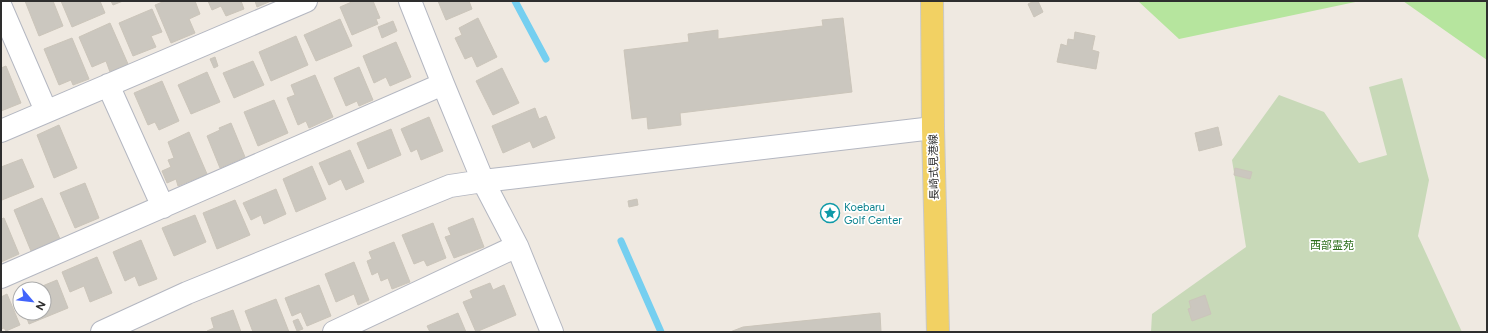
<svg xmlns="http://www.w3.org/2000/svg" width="1488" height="333" viewBox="0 0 1488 333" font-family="Figtree,'Noto Sans JP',sans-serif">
	<rect width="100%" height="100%" fill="#efe9e1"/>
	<path fill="#b6e59e" d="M1138,1H1360L1179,39Z
		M1403,1H1487V60Z"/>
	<path fill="#c8d9b8" d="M1402,78L1429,180L1418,236L1462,332H1151L1152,314L1246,247L1232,160L1279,95L1324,112L1359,163L1387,155L1369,87Z"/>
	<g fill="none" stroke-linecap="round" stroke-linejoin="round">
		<path stroke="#75cff0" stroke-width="7" d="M515,1L546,59
			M621,241L661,332"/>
	</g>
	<path fill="#cbc7bf" stroke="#cbc5ba" d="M25,1H53L63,26L39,36Z
		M61,1H100L105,13L72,27Z
		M111,1H123L113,5Z
		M165,1H195L200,14L189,19L195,33L171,43L155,5Z
		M208,1H241L244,9L226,16L221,6L212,10Z
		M255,1H271L257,7Z
		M354,1H373L380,18L376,19L378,24L352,35L340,7Z
		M438,1H469L472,9L446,20Z
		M1034,1H1038L1043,12L1034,17L1028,4Z
		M152,9L162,32L151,36L156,47L133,56L119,23Z
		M478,18L497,57L477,67L472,56L465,59L455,38L462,35L459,28Z
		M843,18L852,92L680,113L681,125L648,129L647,117L632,119L624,50L689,42L688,34L718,30V39L823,26L822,20Z
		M340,19L352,46L316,61L304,35Z
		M393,21L397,31L382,38L378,27Z
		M110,23L128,64L110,72L106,61L92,67L79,37Z
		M1075,32L1095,36L1092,50L1099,52L1096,69L1057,62L1061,44L1067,46L1068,39L1074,40Z
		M296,36L308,65L271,81L259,52Z
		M72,38L89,79L73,85L71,80L59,85L44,49Z
		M396,42L411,77L390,86L386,77L374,83L363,56Z
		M215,57L218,66L214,68L210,59Z
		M253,61L264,85L234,98L223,73Z
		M6,66L21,103L1,111V68Z
		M359,67L373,100L359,106L357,101L346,106L334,78Z
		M502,68L519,103L493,115L476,81Z
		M207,72L220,102L191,114L178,85Z
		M315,75L333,117L309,128L306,121L298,125L287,98L295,95L291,85Z
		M162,81L179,121L159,130L155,122L148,125L134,93Z
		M274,100L288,133L258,146L244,112Z
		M535,108L539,119L546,116L555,138L533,148L530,141L503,153L492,126Z
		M429,117L443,151L421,160L417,149L411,152L401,129Z
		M231,123L245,157L220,168L207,136L220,130L219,128Z
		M59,125L77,168L54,178L37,135Z
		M1218,127L1222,145L1199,151L1195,133Z
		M391,129L401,155L368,169L357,143Z
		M189,132L207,174L178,186L176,179L167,183L162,171L171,167L168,160L174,158L168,142Z
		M350,150L364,182L346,190L341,179L329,185L319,163Z
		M22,159L34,187L2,200L1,167Z
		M312,166L326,199L296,212L283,179Z
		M1235,168L1252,172L1250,179L1234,175Z
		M85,183L99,218L75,228L60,193Z
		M276,189L286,214L264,224L261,215L251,220L243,203Z
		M42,198L60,239L31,251L14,210Z
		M637,199L638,205L629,207L628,201Z
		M235,200L250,235L217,249L203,213Z
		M195,215L206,242L174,256L162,228Z
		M4,218L19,254L1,262V219Z
		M473,218L484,247L454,258L445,237L451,235L448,228Z
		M433,223L446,258L427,266L424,260L414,264L402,235Z
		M141,240L157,279L139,286L135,276L125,281L113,252Z
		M394,242L410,282L392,289L388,278L381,281L378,272L372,275L367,261L372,259L369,252Z
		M97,257L112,293L90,302L84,286L70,292L62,272Z
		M354,262L369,300L358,305L354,294L336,302L325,274Z
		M57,280L68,308L29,324L25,313H44V289H27L38,284L40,287Z
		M490,283L493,290L504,285L516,315L476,332L463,302L473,298L470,291Z
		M319,285L331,316L307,326L301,312L292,316L285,298Z
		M20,292V301L17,293Z
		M7,294L20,325L6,331L4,328L1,329V297Z
		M1205,295L1211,314L1192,321L1188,309L1191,308L1189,301Z
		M276,299L289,332H253L245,311Z
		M233,310L241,332H208L207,331L214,328L211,318Z
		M458,313L466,332H430L427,326Z
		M880,313L881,332H730L743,327Z
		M298,319L303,329L297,331L293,321Z"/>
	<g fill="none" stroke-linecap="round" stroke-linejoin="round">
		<g stroke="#b4b7c1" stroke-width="24">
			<path id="minor" d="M410,1L443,84L483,181L517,246L552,332
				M1,7L46,111
				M108,85L163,207
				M1,131L306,1
				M1,277L443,84
				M102,332L187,293L450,186L483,181L933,128
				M334,332L517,246"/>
		</g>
		<g stroke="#c9c9c9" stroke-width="24">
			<path id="major" d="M932,1L933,128L938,332"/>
		</g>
		<use href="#minor" stroke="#fff" stroke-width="22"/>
		<use href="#major" stroke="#f2d163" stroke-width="22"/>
	</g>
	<defs>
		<g id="sight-ring" transform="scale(1)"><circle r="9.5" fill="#fff" stroke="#0f9aa8" stroke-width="1.5"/><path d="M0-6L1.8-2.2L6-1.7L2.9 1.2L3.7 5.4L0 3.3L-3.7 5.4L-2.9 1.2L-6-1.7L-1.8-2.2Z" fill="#0f9aa8"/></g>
	</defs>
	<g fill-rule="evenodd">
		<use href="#sight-ring" x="830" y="213"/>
	</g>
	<g text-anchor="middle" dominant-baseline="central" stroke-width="3.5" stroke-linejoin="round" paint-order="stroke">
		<g font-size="11" fill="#2e2e2e" stroke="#fff">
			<text transform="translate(934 167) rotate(-91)">長崎式見港線</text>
		</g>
		<g font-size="11" fill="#0d838f" stroke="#fff" text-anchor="start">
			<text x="844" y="207">Koebaru<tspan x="844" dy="13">Golf Center</tspan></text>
		</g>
		<g font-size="11" fill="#2c6e1b" stroke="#fff">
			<text x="1332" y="245">西部霊苑</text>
		</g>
	</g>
	<rect width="1488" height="333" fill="none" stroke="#2e2e2e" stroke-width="4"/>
	<g transform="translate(32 301) rotate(118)"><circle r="19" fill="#ffffff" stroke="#ababab"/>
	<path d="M0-3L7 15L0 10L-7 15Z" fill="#4264fb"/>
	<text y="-6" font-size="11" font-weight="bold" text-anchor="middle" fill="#2e2e2e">N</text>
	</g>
</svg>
